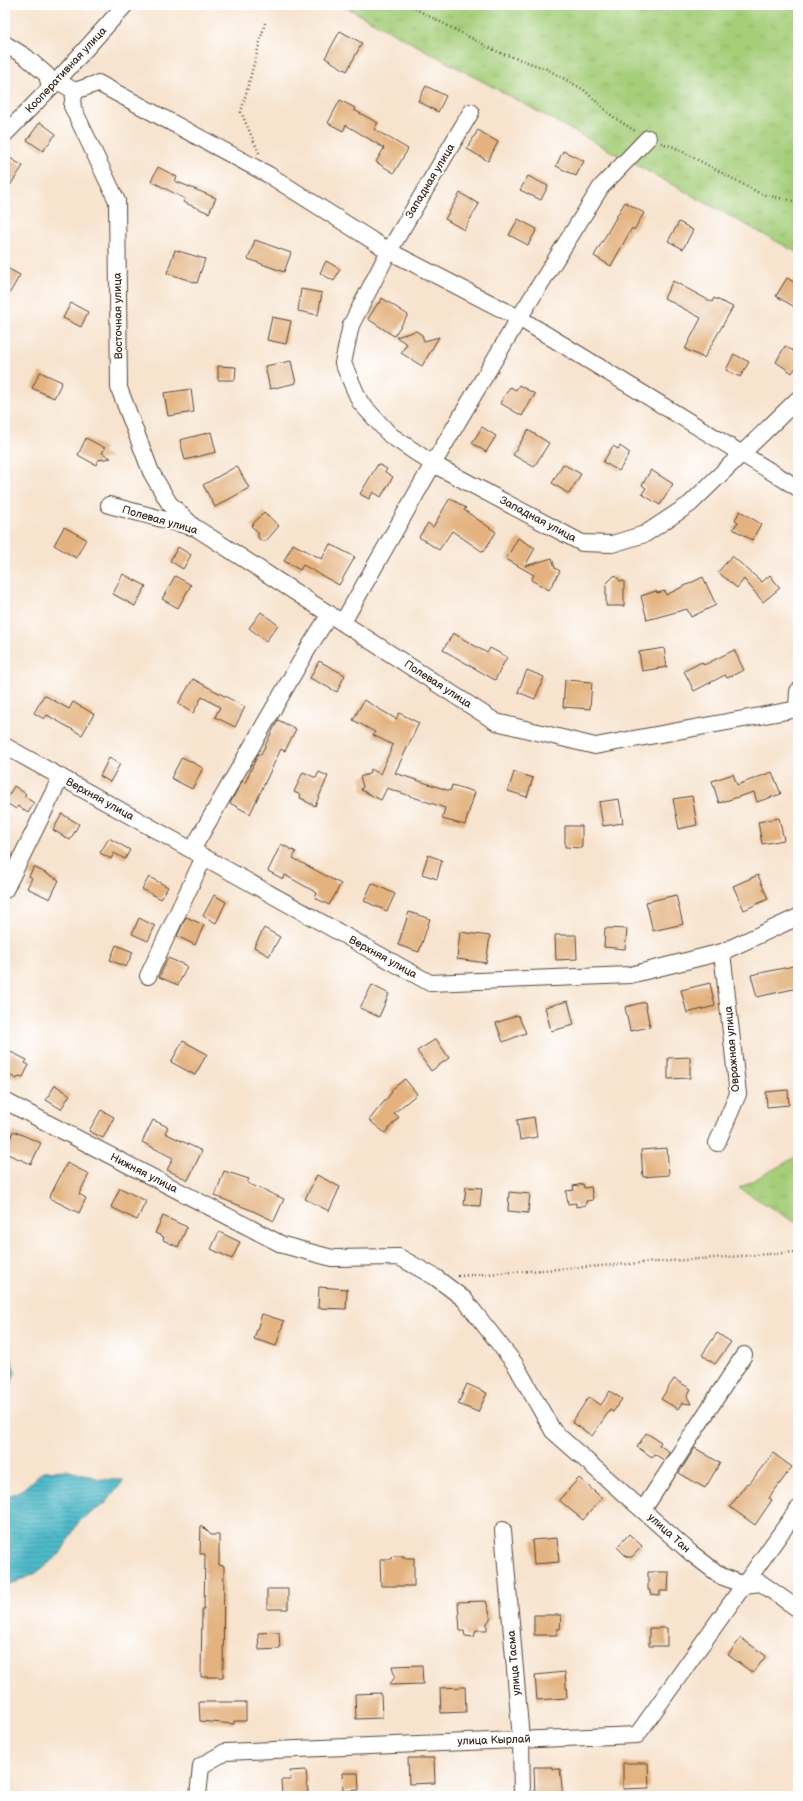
<svg xmlns="http://www.w3.org/2000/svg" width="803" height="1801" viewBox="0 0 803 1801" font-family="'Balsamiq Sans',sans-serif">
	<defs>
		<pattern id="grass-tufts" width="24" height="20" patternUnits="userSpaceOnUse"><rect width="24" height="20" fill="#a5ce79"/><path d="M3 7l-1-3M5 7V3M7 7l1-3M15 17l-1-3M17 17v-4M19 17l1-3" fill="none" stroke="#8fb168"/></pattern>
		<pattern id="water-rules" width="6" height="5" patternUnits="userSpaceOnUse"><rect width="6" height="5" fill="#4ebac9"/><path d="M0 2.5h6" fill="none" stroke="#4297a3"/></pattern>
	</defs>
	<rect width="100%" height="100%" fill="#fff"/>
	<filter id="ink" filterUnits="userSpaceOnUse"><feTurbulence type="fractalNoise" baseFrequency=".025" numOctaves="2"/><feDisplacementMap in="SourceGraphic" scale="8" xChannelSelector="R" yChannelSelector="G"/><feConvolveMatrix kernelMatrix="1 2 1 2 8 2 1 2 1" color-interpolation-filters="sRGB"/></filter>
	<filter id="wash" filterUnits="userSpaceOnUse"><feTurbulence type="fractalNoise" baseFrequency=".012" numOctaves="4" result="noise"/><feDisplacementMap in="SourceGraphic" scale="16" xChannelSelector="R" yChannelSelector="G"/><feGaussianBlur stdDeviation="0.9" result="paint"/><feColorMatrix in="noise" values="0 0 0 0 0 0 0 0 0 0 0 0 0 0 0 0 0 1.4 0 .05"/><feComposite in="paint" operator="in"/></filter>
	<g filter="url(#wash)">
		<rect width="100%" height="100%" fill="#f7e3ce"/>
		<path fill="url(#grass-tufts)" stroke="#707c4c" d="M342,5H798V253Z
			M798,1156V1224L739,1188Z"/>
		<path fill="url(#water-rules)" stroke="#447274" d="M5,1334L15,1373L5,1397Z
			M65,1470L101,1479L124,1480L106,1503L79,1521L60,1554L36,1573L5,1587V1498L23,1489L43,1471Z"/>
		<g id="blocks">
			<path fill="#e3b27f" d="M340,31L362,43L347,71L325,58Z
				M426,86L446,96L438,112L418,101Z
				M340,100L355,108L354,110L378,123L374,129L408,149L394,173L376,162L384,148L346,125L343,131L328,123Z
				M40,122L56,134L43,151L27,140Z
				M478,130L498,142L488,161L467,149Z
				M563,151L584,161L576,176L556,166Z
				M5,155L23,166L5,193Z
				M158,167L177,177L175,181L216,198L209,213L183,202L185,199L151,181Z
				M528,176L548,186L541,200L520,190Z
				M460,193L479,204L464,230L445,219Z
				M625,202L644,213L634,230L632,228L611,266L594,256Z
				M518,219L537,229L528,245L509,235Z
				M679,222L693,230L683,249L668,241Z
				M255,240L291,253L284,272L248,259Z
				M175,250L205,259L197,283L167,273Z
				M326,261L340,269L334,281L320,273Z
				M5,267L20,275L5,301Z
				M787,278L798,285V309L776,296Z
				M673,281L712,302L714,298L733,307L704,358L685,349L701,318L664,298Z
				M301,289L322,293L318,315L298,311Z
				M382,298L408,315L394,336L368,319L378,303H380Z
				M71,303L88,312L81,327L63,318Z
				M272,317L291,321L286,344L267,340Z
				M416,331L422,335L424,341L439,337L422,366L401,353L407,344L396,337Z
				M785,346L798,354V364L792,373L776,362Z
				M734,354L749,362L740,377L726,370Z
				M291,361L296,383L270,389L265,366Z
				M218,366L236,367L235,380H218Z
				M40,372L62,382L54,398L32,388Z
				M519,385L535,394L522,416L500,403L510,387L516,390Z
				M191,389L194,412L168,416L164,393Z
				M482,427L496,436L486,452L472,443Z
				M528,430L549,443L534,467L513,455Z
				M211,432L216,452L185,460L180,440Z
				M86,438L105,448L102,453L111,458L98,460L96,465L78,455Z
				M613,446L618,449L620,446L630,453L619,471L603,462Z
				M378,464L387,469L385,472L393,477L381,497L373,492L369,499L360,494Z
				M563,464L581,474L569,494L552,483Z
				M237,466L249,488L215,507L203,485Z
				M651,470L673,484L660,505L642,494L646,488L642,485Z
				M450,498L466,508L464,510L496,532L483,552L452,531L439,550L419,537L428,523L433,527Z
				M740,511L761,524L752,540L733,529L738,522L735,520Z
				M264,512L279,526L266,541H262L258,538V532L251,526Z
				M64,527L86,539L76,558L54,545Z
				M518,538L535,548L525,566L552,558L555,568L560,571L549,590L531,580L534,575L506,559Z
				M293,544L322,559L330,544L355,557L339,585L303,565L300,570L284,561Z
				M178,547L191,555L183,569L170,561Z
				M732,556L762,582L770,575L780,588L763,602L744,579L737,588L718,572Z
				M123,574L146,586L135,606L113,594Z
				M615,575L620,581H624V606H606V584Z
				M175,576L191,585L178,608L162,599Z
				M703,577L716,605L691,617L687,609L647,620L641,596L656,591L657,593L665,591L666,595Z
				M261,612L278,625L266,641L249,628Z
				M453,633L487,653L490,648L507,657L495,680L443,650Z
				M664,648L667,667L642,671L639,652Z
				M734,650L744,670L727,678L725,675L694,691L684,671L702,662L704,665Z
				M319,661L345,675L337,692L310,678Z
				M527,670L544,677L535,699L518,692Z
				M193,679L245,707L235,727L215,717L220,707L202,697L193,713L178,704Z
				M565,680L592,682L590,709L563,707Z
				M44,695L69,709L73,702L94,714L82,735L47,715L44,719L34,713Z
				M364,700L396,719L399,713L419,723L395,773L450,791L452,785L475,792L465,825L442,819L445,808L387,788L381,800L361,790L363,786L360,777L369,774L371,769L380,774L393,745L373,735L375,732L353,720Z
				M278,720L296,729L285,751L281,749L250,814L230,803L242,781L245,783L258,754H261Z
				M182,757L203,768L192,789L171,778Z
				M109,758L120,764L110,782L100,776Z
				M303,772L316,778L319,772L328,776L315,806L305,801V800L300,798L301,795L294,792Z
				M514,772L533,778L527,797L508,791Z
				M772,772L781,794L757,802L754,792L719,803L712,781L733,774L737,785Z
				M14,786L26,794L24,796L34,803L28,813L18,806L16,809L5,802Z
				M692,796L697,825L679,829L673,799Z
				M619,799L623,823L603,826L599,802Z
				M62,814L79,824L70,840L53,830Z
				M779,818L784,840L762,844L758,822Z
				M565,826H582V848L565,847Z
				M109,838L130,850L125,859L114,853L111,859L100,853Z
				M281,844L296,852L293,858L341,884L329,905L315,898L317,893L285,875L283,879L268,871Z
				M428,855L442,860L437,879L422,874Z
				M34,867L59,880L50,899L27,888L32,878L29,876Z
				M758,875L768,899L744,910L733,886Z
				M149,877L168,887L161,899L142,889Z
				M372,883L395,894L387,911L364,901Z
				M214,895L226,902L216,923L203,916Z
				M676,895L683,924L653,931L646,902Z
				M409,912L430,919L419,952L398,945Z
				M186,917L204,925L195,945L177,936Z
				M139,918L155,926L148,941L132,934Z
				M264,928L280,937L269,956L254,947Z
				M605,928L627,929L625,949L604,947Z
				M460,932L490,936L486,963L457,959Z
				M555,935H576L577,959L556,960Z
				M116,945L133,952L126,967L110,960Z
				M168,958L187,966L178,985L159,977Z
				M798,965V988L757,997L751,975Z
				M710,983L715,1006L687,1013L681,990Z
				M372,985L389,994L379,1017L360,1008Z
				M568,1001L574,1025L551,1031L545,1007Z
				M645,1002L650,1027L630,1031L625,1007Z
				M518,1015L526,1033L503,1042L496,1023Z
				M436,1039L449,1058L431,1071L417,1051Z
				M183,1041L207,1054L195,1075L171,1062Z
				M11,1052L27,1060L25,1063L29,1065L23,1077L19,1076L17,1079L5,1073V1063Z
				M690,1057V1078L668,1079V1058Z
				M405,1079L417,1094L394,1113L399,1117L385,1133L369,1120L392,1092L391,1090Z
				M55,1085L70,1095L61,1109L46,1100Z
				M788,1090L789,1105L767,1107L766,1092Z
				M101,1110L114,1117L103,1138L89,1131Z
				M534,1117L537,1137L520,1140L517,1120Z
				M153,1120L168,1127L165,1133L202,1151L188,1180L167,1170L173,1158L142,1142Z
				M13,1131L41,1143L31,1164L5,1153Z
				M667,1148L669,1175L643,1177L641,1150Z
				M67,1163L89,1174L79,1194L86,1198L79,1213L49,1198Z
				M224,1171L249,1179L247,1183L284,1199L274,1221L251,1210L215,1196Z
				M317,1175L340,1187L329,1211L305,1199Z
				M583,1184L584,1188L591,1187L593,1200L586,1201V1205L576,1207V1203L568,1204L566,1191L574,1190L573,1186Z
				M466,1187L482,1188L480,1206L464,1205Z
				M120,1188L146,1201L137,1220L111,1207Z
				M509,1192L530,1194L528,1213L508,1211Z
				M163,1216L187,1227L178,1247L163,1240L164,1237L155,1233Z
				M219,1232L240,1242L232,1259L211,1249Z
				M319,1287L347,1289L346,1309L318,1308Z
				M262,1314L284,1321L276,1346L254,1339Z
				M717,1333L731,1342L715,1364L702,1355Z
				M674,1379L691,1389L687,1396L691,1404L682,1403L678,1409L661,1399Z
				M467,1384L487,1393L478,1412L458,1404Z
				M610,1391L622,1399L613,1412L610,1410L592,1436L572,1422L589,1397L601,1405Z
				M646,1433L661,1442L659,1445L670,1452L664,1460L654,1454L652,1457L637,1447Z
				M695,1448L720,1463L705,1488L679,1473Z
				M773,1453L792,1467L769,1498L772,1500L755,1525L730,1507L747,1483L749,1484Z
				M579,1478L602,1498L583,1520L559,1500Z
				M201,1525L211,1535H219V1565L224,1566L223,1677H201L202,1609H204L205,1554H200Z
				M629,1534L642,1546L632,1557H627L617,1547Z
				M557,1538L559,1562L534,1564L532,1540Z
				M393,1556H404V1558H414V1586H381L380,1559H392Z
				M648,1572H669L668,1591H660V1595L650,1594V1590H648Z
				M267,1589H288V1609H267Z
				M486,1601L491,1618L487,1623V1630H476L474,1637L465,1636L464,1631H460L458,1602Z
				M534,1615H561L560,1629H557V1635H534Z
				M649,1628H667V1646H649Z
				M279,1632L280,1649L259,1650L258,1633Z
				M741,1638L766,1656L753,1673L728,1655Z
				M422,1665L423,1684L389,1685L395,1677L392,1666Z
				M565,1672L567,1698L537,1700L535,1675Z
				M465,1687L466,1712L441,1713L440,1688Z
				M381,1693L382,1718L356,1719L355,1694Z
				M199,1702H246V1721H234V1724L200,1721Z
				M408,1758H434L435,1783L409,1784Z
				M623,1763H648L649,1788L623,1789Z
				M534,1767H552V1769H560L563,1796H535Z
				M306,1770L308,1795L282,1796L281,1780H291L290,1771Z
				M342,1773H358L359,1790L343,1791Z"/>
		</g>
	</g>
	<g filter="url(#ink)">
		<use href="#blocks" fill-opacity="0" stroke="#574638" stroke-width="1"/>
		<g fill="none" stroke-linecap="round" stroke-linejoin="round">
			<g stroke="#574638" stroke-width="18">
				<path id="minor" d="M5,44L26,57L47,75L50,88
					M57,81L75,91L98,83L269,175L389,251L519,318L798,488
					M75,91L72,106L117,201L119,388L151,472L169,503L193,526
					M471,112L389,251L351,325L343,363L360,402L390,435L433,464L582,543L612,544L645,534L690,504L798,399
					M5,134L57,81L125,5
					M109,505L196,528L496,722L595,746L798,709
					M343,622L433,464L519,318L601,187L648,138
					M797,709L798,691
					M5,746L430,983L630,975L722,952L798,917
					M192,850L309,647L330,614
					M5,890L61,777
					M148,976L204,857
					M5,1101L283,1245L332,1258L399,1257L435,1277L464,1299L515,1364L553,1431L691,1553L721,1576L744,1585L761,1583L798,1609
					M717,1143L738,1094L722,952
					M643,1510L744,1355
					M503,1530L521,1739L522,1796
					M198,1796L201,1766L225,1752L637,1735L798,1509"/>
			</g>
			<path stroke="#574638" stroke-width="2.5" stroke-dasharray="1 3" stroke-linecap="butt" d="M408,5L498,52L547,69L584,90L612,116L635,131
				M661,143L674,147L761,194L798,202
				M259,153L241,112L265,23
				M458,1276L798,1252"/>
			<use href="#minor" stroke="#fff" stroke-width="16"/>
		</g>
	</g>
	<g text-anchor="middle" dominant-baseline="central" stroke-width="4" stroke-linejoin="round" paint-order="stroke">
		<g font-size="11" fill="#3b2a1e" stroke="#fff">
			<text transform="translate(66 70) rotate(-47)">Кооперативная улица</text>
			<text transform="translate(430 181) rotate(-59)">Западная улица</text>
			<text transform="translate(118 316) rotate(-91)">Восточная улица</text>
			<text transform="translate(538 519) rotate(28)">Западная улица</text>
			<text transform="translate(160 520) rotate(16)">Полевая улица</text>
			<text transform="translate(438 684) rotate(33)">Полевая улица</text>
			<text transform="translate(100 799) rotate(29)">Верхняя улица</text>
			<text transform="translate(383 957) rotate(29)">Верхняя улица</text>
			<text transform="translate(732 1049) rotate(-95)">Овражная улица</text>
			<text transform="translate(144 1173) rotate(27)">Нижняя улица</text>
			<text transform="translate(669 1533) rotate(42)">улица Тан</text>
			<text transform="translate(514 1663) rotate(-95)">улица Тасма</text>
			<text transform="translate(494 1740) rotate(-2)">улица Кырлай</text>
		</g>
	</g>
	<rect width="803" height="1801" fill="none" stroke="#fff" stroke-width="20"/>
</svg>
